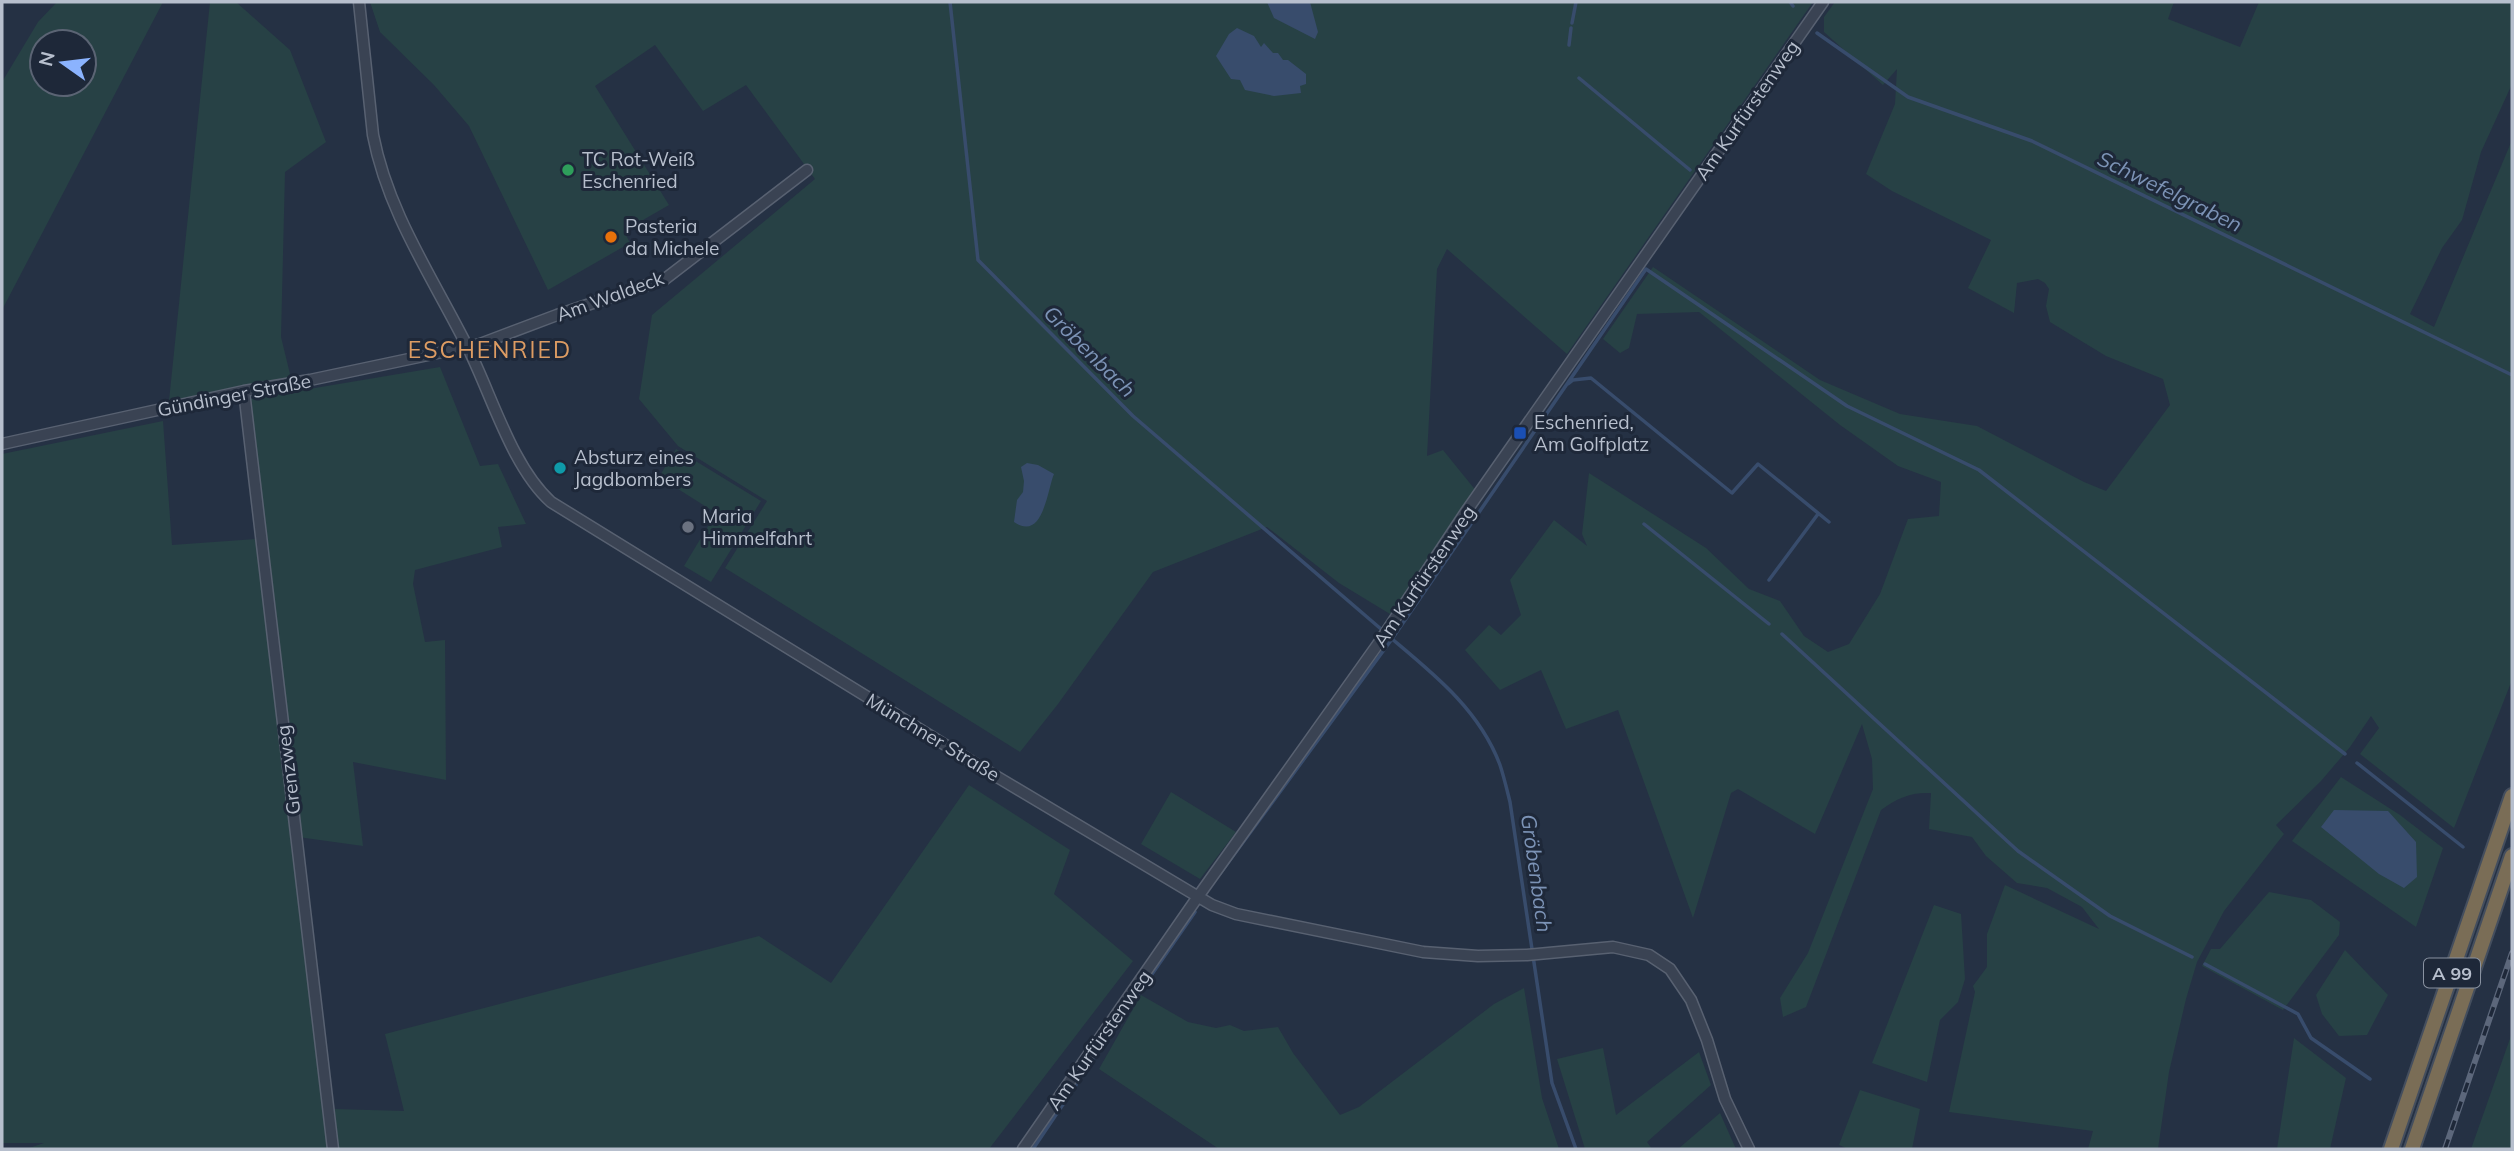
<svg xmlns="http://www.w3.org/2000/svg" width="2514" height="1151" viewBox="0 0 2514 1151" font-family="Mulish,sans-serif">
	<rect width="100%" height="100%" fill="#253144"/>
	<path fill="#274145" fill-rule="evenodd" d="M57,2H163L2,310V82L38,22ZM42,42H84V84H42Z
		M210,2H236L290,50L326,142L285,172L281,337L291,378L169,401Z
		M370,2H1813L1567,354L1447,249L1437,269L1427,456L1443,450L1477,492L1390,614L1339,583L1267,527L1153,572L1058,704L1020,752L725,568L767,501L678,446L639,399L652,315L815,179L746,85L703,111L655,45L595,86L669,205L624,231L630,243L548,290L469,126L434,85L380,32Z
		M1835,2H2174L2168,19L2240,47L2259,2H2512V84L2481,152L2462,220L2442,248L2410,314L2434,327L2512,140V680L2454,828L2360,754L2379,728L2371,716L2350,747L2321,781L2276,825L2284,834L2224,911L2197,962L2186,999L2169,1072L2158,1149H2088L2093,1131L1949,1112L1975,992L1973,986L1987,967V934L2005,885L2099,929L2082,907L2047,888L2017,883L1986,856L1972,837L1929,829L1931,793C1911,792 1897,798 1881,810L1806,1007L1783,1017L1780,998L1808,953L1873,789L1872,759L1862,724L1815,834L1738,789L1731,793L1693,918L1618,710L1566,729L1541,670L1500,690L1465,650L1489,625L1501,635L1521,615L1510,580L1554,520L1587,546L1582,534L1589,473L1706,548L1749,589L1780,601L1804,636L1828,652L1849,644L1880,594L1908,519L1939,516L1941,482L1898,466L1840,425L1699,312L1637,314L1629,348L1620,353L1603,339L1653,267L1820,380L1900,414L1977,426L2084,482L2106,491L2170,405L2163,379L2106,356L2050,322L2046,306L2049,289L2045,283L2038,279L2017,283L2014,313L1968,288L1991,240L1892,191L1866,174L1895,104L1897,69L1883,85L1824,32V17Z
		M440,367L480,466L498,464L526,524L498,527L502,547L415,570L413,584L425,642L445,640L446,780L353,762L363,846L298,837L250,399Z
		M163,421L172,545L256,539L328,1149H26L44,1143H3L2,1145V454Z
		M676,449L761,501L711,582L684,566L716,513L659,477Z
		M2341,777L2400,815L2443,848L2416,927L2292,841Z
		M969,785L1070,850L1054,894L1133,961L989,1149H339L334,1109L404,1111L385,1034L759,936L831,983Z
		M1171,792L1236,832L1200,879L1141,844Z
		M2269,892L2311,900L2340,922L2339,935L2283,1010L2202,966L2211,949H2220Z
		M1934,905L1961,914L1965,979L1958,1002L1940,1020L1927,1082L1872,1063Z
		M2345,950L2388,995L2367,1035L2339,1036L2322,1014L2316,995Z
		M1524,988L1542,1098L1559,1149H1219L1099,1069L1141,995L1188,1022L1216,1028L1230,1025L1244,1031L1278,1027L1293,1053L1340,1115L1359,1107L1494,1004Z
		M2512,1033V1149H2471Z
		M2294,1038L2346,1078L2330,1149H2277Z
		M1603,1048L1616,1115L1699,1052L1711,1085L1647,1142L1652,1149H1585L1557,1059Z
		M1860,1090L1920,1109L1912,1149H1848L1839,1145Z
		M1720,1113L1736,1149H1678Z"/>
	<path fill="#384c6c" d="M1267,2H1310L1318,32L1315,39L1274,18Z
		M1237,28L1254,36L1261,47L1264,43L1273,53H1278L1283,60H1288L1306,74V84L1300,86L1301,93L1274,96L1245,90L1240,80L1231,79L1216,56L1229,34Z
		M1027,463L1038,465L1054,474C1047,491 1043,542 1014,522L1017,500L1023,492L1024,481L1021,467Z
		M2334,810L2388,811L2416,842L2417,877L2404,888L2379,874L2321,827Z"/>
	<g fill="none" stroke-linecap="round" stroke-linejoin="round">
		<path stroke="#384c6c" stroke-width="3.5" d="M950,2L978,260L1133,416L1381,629
			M1790,2L1793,6
			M1572,23L1576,2
			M1817,33L1908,97L2032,141L2512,375
			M1569,45L1571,28
			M1579,78L1690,170
			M1568,384L1573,380L1591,378L1732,493L1758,464L1829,522
			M1644,524L1769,624
			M1769,580L1818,514
			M1782,634L2018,851L2110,916L2192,957
			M1392,639C1435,675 1480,711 1500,765C1504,777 1507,790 1510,802L1552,1083L1576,1149
			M2357,763L2463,847
			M1219,875L1392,639L1646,269L1847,406L1979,470L2345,754
			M2205,964L2298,1014L2311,1038L2370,1079
			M1085,1071L1195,912
			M1033,1149L1076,1085"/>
		<g stroke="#586171" stroke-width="13">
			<path id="minor" d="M359,2L373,135C388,213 433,278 468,348C492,396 512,467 551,502L994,775L1212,905L1236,914L1423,952L1478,956L1527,955L1613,947L1649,955L1670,969L1691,1000L1707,1040L1725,1099L1749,1149
				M244,391L333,1149
				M2,444L244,391L310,380L480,344L557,315L665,279L807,170
				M1023,1149L1197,898L1378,644L1465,513L1823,2"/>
		</g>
		<g stroke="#444e5e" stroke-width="18">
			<path id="highway" d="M2391,1149L2512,796
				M2412,1149L2512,856"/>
		</g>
		<use href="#minor" stroke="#3a4353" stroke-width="10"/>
		<use href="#highway" stroke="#7a6d56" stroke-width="14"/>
		<g stroke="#5c677b" stroke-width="6">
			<path id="rail" d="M2445,1149L2512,953"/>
		</g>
		<use href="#rail" stroke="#1e2839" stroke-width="3.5" stroke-dasharray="10" stroke-linecap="butt"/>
	</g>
	<circle fill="#2e9e5b" stroke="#1e2839" stroke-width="2.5" cx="568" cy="170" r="7"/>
	<circle fill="#e8710a" stroke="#1e2839" stroke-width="2.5" cx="611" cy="237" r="7"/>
	<rect fill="#1a4fb4" stroke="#1e2839" stroke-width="2.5" x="1513" y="426" width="14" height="14" rx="3.5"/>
	<circle fill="#0f9aa8" stroke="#1e2839" stroke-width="2.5" cx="560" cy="468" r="7"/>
	<circle fill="#6b7280" stroke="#1e2839" stroke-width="2.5" cx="688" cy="527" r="7"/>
	<g text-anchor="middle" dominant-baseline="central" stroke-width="6" stroke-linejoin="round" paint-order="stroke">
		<rect fill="#1e2839" stroke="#8992a1" stroke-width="2" x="2424" y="958.5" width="56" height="29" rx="5"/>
		<g font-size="18" font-weight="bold" fill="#b7bfcd">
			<text x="2452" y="973">A 99</text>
		</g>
		<g font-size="19" fill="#b7bfcd" stroke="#1e2839">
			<text transform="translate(1747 110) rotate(-55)">Am Kurfürstenweg</text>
			<text transform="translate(610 296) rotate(-20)">Am Waldeck</text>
			<text transform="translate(234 395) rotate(-11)">Gündinger Straße</text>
			<text transform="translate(1424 576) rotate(-56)">Am Kurfürstenweg</text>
			<text transform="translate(933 737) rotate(31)">Münchner Straße</text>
			<text transform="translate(288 770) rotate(-97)">Grenzweg</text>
			<text transform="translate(1099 1040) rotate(-55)">Am Kurfürstenweg</text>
		</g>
		<g font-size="19" fill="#b7bfcd" stroke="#1e2839" text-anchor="start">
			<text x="582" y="159">TC Rot-Weiß<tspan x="582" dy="22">Eschenried</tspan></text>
			<text x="625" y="226">Pasteria<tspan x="625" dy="22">da Michele</tspan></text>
			<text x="1534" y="422">Eschenried,<tspan x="1534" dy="22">Am Golfplatz</tspan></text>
			<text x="574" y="457">Absturz eines<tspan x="574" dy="22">Jagdbombers</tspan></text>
			<text x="702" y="516">Maria<tspan x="702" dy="22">Himmelfahrt</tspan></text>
		</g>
		<g font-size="21" font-style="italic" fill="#7c93b6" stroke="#1e2839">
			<text transform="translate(2170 191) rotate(26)">Schwefelgraben</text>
			<text transform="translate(1090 351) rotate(45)">Gröbenbach</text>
			<text transform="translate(1537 873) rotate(82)">Gröbenbach</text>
		</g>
		<g font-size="23" letter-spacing="2" fill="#dd9c63" stroke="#1e2839">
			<text x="490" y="349">ESCHENRIED</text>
		</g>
	</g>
	<rect width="2514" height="1151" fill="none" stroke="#b7bfcd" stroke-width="7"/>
	<g transform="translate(63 63) rotate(284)"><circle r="33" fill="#1e2839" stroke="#5b6474" stroke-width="2"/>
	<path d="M0-5L12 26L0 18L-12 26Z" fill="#8bb3fe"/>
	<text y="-10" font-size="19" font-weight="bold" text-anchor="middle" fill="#b7bfcd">N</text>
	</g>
</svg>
